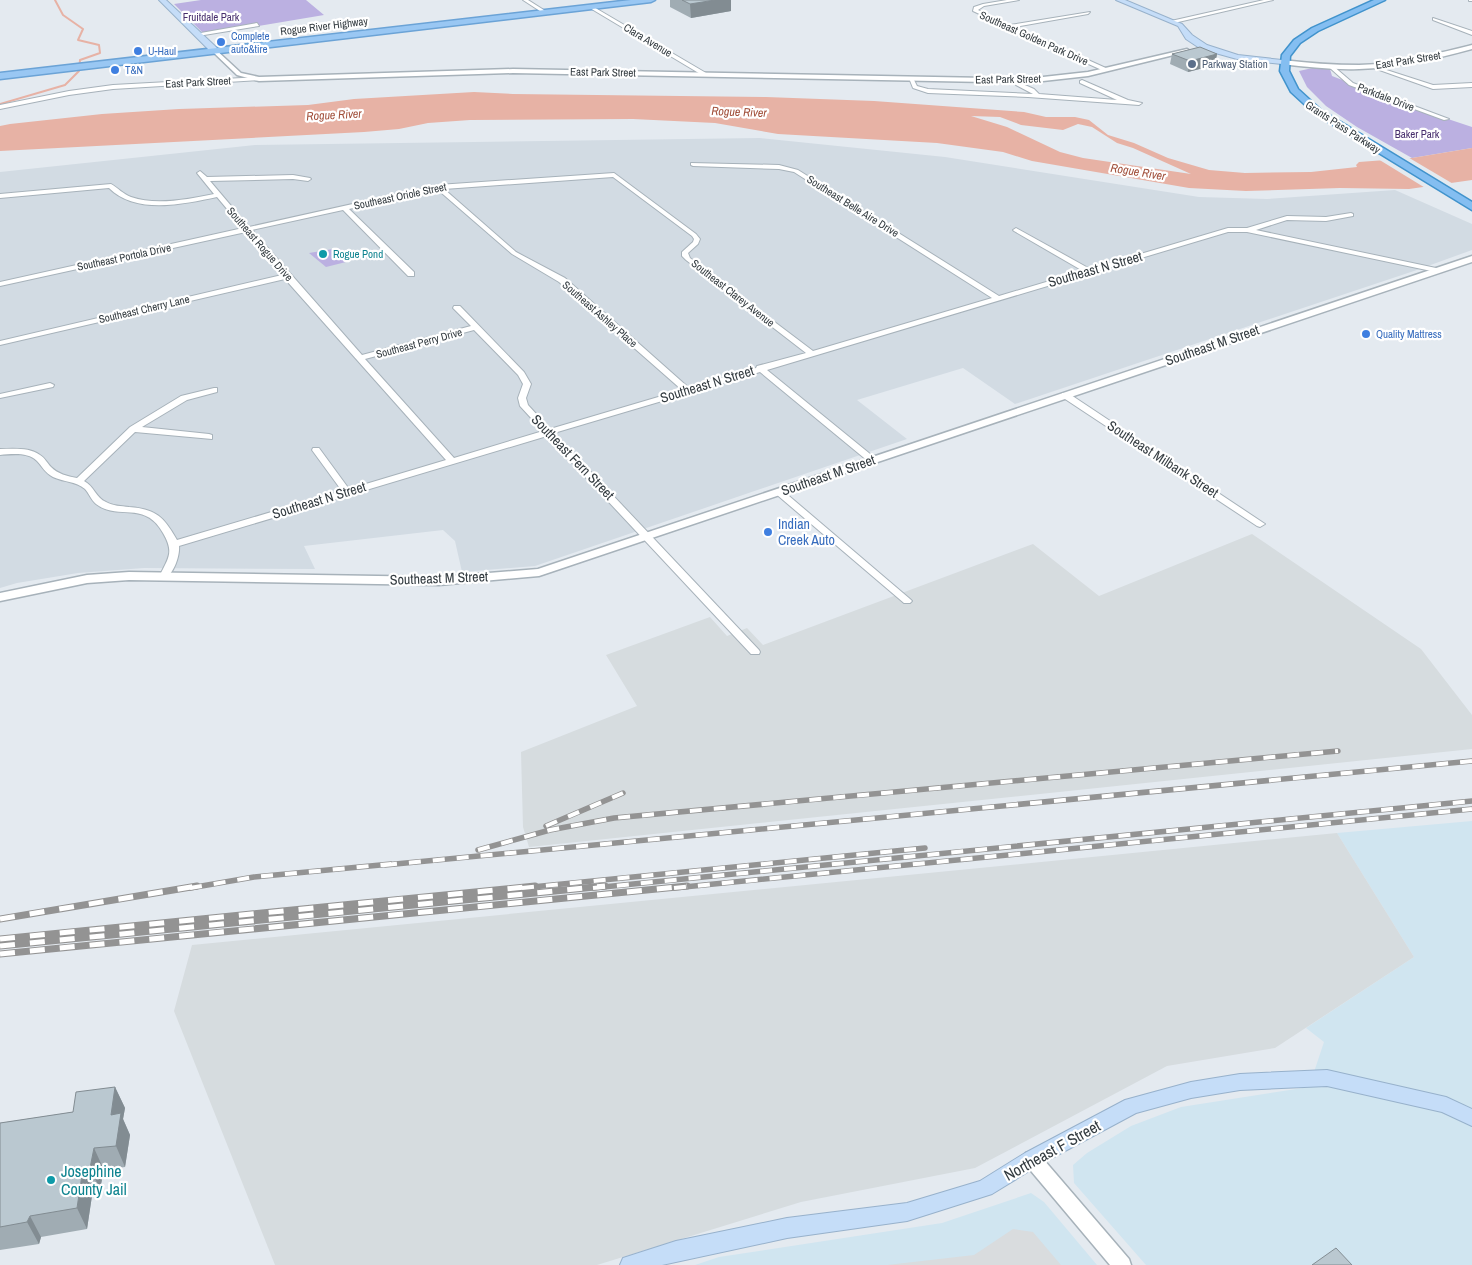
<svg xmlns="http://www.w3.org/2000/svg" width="1472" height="1265" viewBox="0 0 1472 1265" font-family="'Archivo Narrow',sans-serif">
	<rect width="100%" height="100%" fill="#e4eaf0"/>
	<path fill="#d2dbe3" d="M760,138L945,157L1199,197L1267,199L1395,190L1472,224V250L1414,271L1015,404L963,368L857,400L907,439L535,566L462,572L455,541L443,530L304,546L315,569L144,568L78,573L17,583L0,588V172L255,145Z"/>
	<path fill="#d0e5f0" d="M1472,821V1265H1146L1074,1183L1073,1165L1087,1153L1131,1126L1181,1107L1309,1087L1324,1042L1306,1028L1414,957L1337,833Z
		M1031,1193L1044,1202L1097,1265H695L719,1257L942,1223Z"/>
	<path fill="#d6dcdf" d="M1252,534L1421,649L1472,715V749L529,847L523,827L521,752L637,706L606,655L710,617L727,636L747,628L763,645L1033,544L1099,596Z
		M1337,833L1414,957L1275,1048L1167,1066L975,1168L801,1202L597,1265H275L174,1011L192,945Z"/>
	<path fill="#bbb0e1" d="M201,0H306L324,15L205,35L174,4Z
		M1317,67L1330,69L1332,76L1415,108L1472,127V148L1412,158L1357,127L1326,106L1307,87L1299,71Z
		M339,248L350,261L326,267L309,253Z"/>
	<path fill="#d9dcde" d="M1013,1229L1033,1232L1061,1265H887L974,1255Z"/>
	<path fill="#e7b2a5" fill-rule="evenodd" d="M474,92L513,94L766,97L874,101L1024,112L1046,117H1075L1089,120L1108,135L1134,143L1168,158L1209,170L1245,173L1311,172L1357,167L1356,165L1359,162L1412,158L1472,148V180L1409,189L1340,188L1246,191L1189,188L1032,161L1003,152L937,143L778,134L715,123L633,119L470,120L428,123L399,129L364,132L0,151V126L10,124L102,114L179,109L308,105L354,99ZM971,116L1000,117L1021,125L1063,130L1078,124L1092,127L1117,143L1133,148L1191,174L1083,158L1060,152L1007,127Z"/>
	<path fill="#e4eaf0" d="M1406,156L1455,185L1427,189L1378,159Z"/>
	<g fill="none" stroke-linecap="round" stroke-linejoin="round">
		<path stroke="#e7b2a5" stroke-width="2" d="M0,104L65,85L79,71L80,60L100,53L99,45L78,40L83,29L63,15L55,0"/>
		<g stroke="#a7b2ba" stroke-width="2">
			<path id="minor" d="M523,0H528L547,12L543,13Z
				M1007,0H1019L984,6L978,10L1010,25L1090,12L1088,14L1015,27L1108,69V71H1104L1009,28H1005V26L973,11L974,7L983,4Z
				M1264,0H1273L1174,23L1171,21Z
				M1469,0H1472V1H1469Z
				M592,6L706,73L707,74L702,75L590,8Z
				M1433,18L1472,31V35L1433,20Z
				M257,23L259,26L198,36L195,34Z
				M1332,65L1353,83L1449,119L1444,120L1349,85L1330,68L1329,67Z
				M1371,65L1433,85L1472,83V87L1433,89L1371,67Z
				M259,77L262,79L261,80L113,89L69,95L0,109V105L69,91L113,85Z
				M909,78H913L917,86L928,89L1033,94L1016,85L1015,84L1018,82L1034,89L1039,94L1117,100L1080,83V81L1082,80L1128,100L1142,103L1139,105L1028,97L928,93L913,88Z
				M691,163L779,165L798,170L999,296L1083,271L1014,231L1013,230L1016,228L1090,269L1228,228H1247L1287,216L1326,217L1351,213L1353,214V216L1326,221L1287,220L1256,230L1436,268L1440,270L1436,272L1247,232H1228L767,370L875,458L876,460L872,463L869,462L760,372L554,433L759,650L760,652L759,654H751L547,436L179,546C180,555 174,574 165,578L160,575C169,557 174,552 163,533C145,500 118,521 96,504C91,500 89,493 85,489C76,481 63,482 53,477C45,473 42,466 37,461C28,452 12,454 0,455V449C13,449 29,447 40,455C45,458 47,463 51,467C58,474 67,476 77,478L130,427L181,396L214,388H217V392L187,400L142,427L209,434L212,435V439L135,432L84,481C94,486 96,498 106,502C113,506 121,506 129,507C156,509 164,517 177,540L342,491L312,450L313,448H319L349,489L446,460L285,279L0,345V341L282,275L246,232L0,286V282L243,228L217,197C184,204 136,215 109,188L0,198V194L111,184C118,188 123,194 131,197C156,206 189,199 214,194L197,173L200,171L207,177L293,175L310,178L311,179L308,181L293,179L210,181L249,227L438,185L614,173L696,234L700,239L698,244L688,253L690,258L813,351L992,298L794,172L779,169L693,166L691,165ZM613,177L692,236L694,239L693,242L682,252V256L686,260L806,353L757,366L756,368L689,388L565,278L516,252L444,189ZM437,189L512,254L559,282L682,390L550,429L528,405L526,398L531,384L524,372L460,306H454L453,308L471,326L362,355L252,230L343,210L408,276H414V272L349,209ZM474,330L518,375L523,384L518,398L520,406L543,431L454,458L365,359Z
				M50,383L54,385L53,387L0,398V394Z
				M1062,393H1068L1265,524L1260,527L1257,526L1062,397Z
				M779,489L782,490L910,599L912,601L910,603H904L776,494L775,492L776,490Z"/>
		</g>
		<g stroke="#a7b2ba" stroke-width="3">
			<path id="tertiary" d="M1472,45V49C1435,59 1397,68 1359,69C1333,70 1308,67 1282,64L1279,62L1282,60C1308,63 1333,65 1359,65C1397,64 1435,54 1472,45Z
				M214,48L241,73L259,77L513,69L987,78L1043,77L1088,72L1187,49L1190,51L1088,76L1043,81L987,82L513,73L259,81L237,75L212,51L211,50Z
				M1472,256V262L539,576L439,585L129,580L87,583L0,601V593L87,575L129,572L439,577L538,569Z
				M1032,1151L1038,1153L1129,1259L1131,1265H1110L1026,1165L1023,1159L1026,1153Z"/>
		</g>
		<g stroke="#97b1cb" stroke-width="2">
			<path id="secondary" d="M159,0H166L217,48V52H211Z
				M1116,0H1125L1182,24L1192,35L1207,45L1238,55L1282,60L1286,62L1282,64L1237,59L1201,49L1186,39L1178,26Z
				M1327,1070L1446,1097L1472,1109V1126L1442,1112L1327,1086L1240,1090L1191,1098L1136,1113L1039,1165L992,1194L907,1221L787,1238L662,1265H620L623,1258L676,1241L787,1218L907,1203L980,1181L1025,1153L1125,1100L1191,1082L1240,1074Z"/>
		</g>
		<g stroke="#6ba3d6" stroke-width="3">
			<path id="primary" d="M631,0H655L651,2L0,79V73Z"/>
		</g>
		<g stroke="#4193cc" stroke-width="3">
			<path id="trunk" d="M1374,0H1385L1318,31L1300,43L1290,56L1289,71L1298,89L1321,110L1472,202V210L1315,114L1291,92L1280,71L1282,55L1294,40L1312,28Z"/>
		</g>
		<use href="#minor" fill="#fff" fill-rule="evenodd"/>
		<use href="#tertiary" fill="#fff" fill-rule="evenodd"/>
		<use href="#secondary" fill="#c5ddf8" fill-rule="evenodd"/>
		<use href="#primary" fill="#99c7f3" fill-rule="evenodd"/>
		<use href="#trunk" fill="#84bef1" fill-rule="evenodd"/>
		<g stroke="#939393" stroke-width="5.5">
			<path id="rail-far1" d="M546,826L623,793
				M478,850L550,830L614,818L1338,751
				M385,865L1472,761
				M190,888L254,877L391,864
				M522,888L925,848
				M593,888L1472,801
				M674,888L1472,809"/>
		</g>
		<g stroke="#939393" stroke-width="7">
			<path id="rail" d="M0,919L197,886
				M0,939L535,886
				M0,946L605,886
				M0,954L687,886"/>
		</g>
		<use href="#rail-far1" stroke="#fff" stroke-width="4" stroke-dasharray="12" stroke-linecap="butt"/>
		<use href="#rail" stroke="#fff" stroke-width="5" stroke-dasharray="15" stroke-linecap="butt"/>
	</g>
	<path fill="#a0acb3" d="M670,0H731V11L691,18L670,7Z
		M1172,54H1217L1215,65L1188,72L1170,64Z
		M115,1087L125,1108L123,1119L130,1135L125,1167L104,1170L100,1189H93L87,1229L41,1237L39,1244L0,1250V1123L73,1112Z"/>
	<path fill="#828c92" d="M715,0H731V11L691,18L690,4Z
		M1217,54L1215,65L1188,72L1190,61Z
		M115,1087L125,1108L123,1119L130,1135L125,1167L116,1146L111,1115Z
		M94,1148L104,1170L100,1189L90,1168Z
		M83,1168L93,1189L87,1229L77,1208Z
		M30,1216L41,1237L39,1244L27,1222Z"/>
	<path fill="#bac8d0" stroke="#828c92" d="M682,0H715L690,4Z
		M1200,47L1217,54L1190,61L1172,54Z
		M115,1087L111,1115L121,1113L116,1146L94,1148L90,1168H83L77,1208L30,1216L27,1222L0,1227V1123L73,1112L76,1092Z
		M1336,1248L1352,1265H1312Z"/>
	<g fill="#3f7fe0" stroke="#fff" stroke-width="2">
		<circle cx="221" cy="42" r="5"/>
		<circle cx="138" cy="51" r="5"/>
		<circle cx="115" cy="70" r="5"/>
		<circle cx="1366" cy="334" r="5"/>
		<circle cx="768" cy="532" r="5"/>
	</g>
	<circle fill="#5c6f8a" stroke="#fff" stroke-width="2" cx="1192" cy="64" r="5"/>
	<g fill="#0f9aa8" stroke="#fff" stroke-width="2">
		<circle cx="323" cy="254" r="5"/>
		<circle cx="51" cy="1180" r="5"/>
	</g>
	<g text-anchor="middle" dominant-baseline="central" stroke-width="4.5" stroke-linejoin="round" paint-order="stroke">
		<g font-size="11" fill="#472e6c" stroke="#fff">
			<text x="211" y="17">Fruitdale Park</text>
			<text x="1417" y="134">Baker Park</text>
		</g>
		<g font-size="11" fill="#343c41" stroke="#fff">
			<text transform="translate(324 26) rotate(-7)">Rogue River Highway</text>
			<text transform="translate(1034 38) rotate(24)">Southeast Golden Park Drive</text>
			<text transform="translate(648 40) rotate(31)">Clara Avenue</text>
			<text transform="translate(1408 60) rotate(-9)">East Park Street</text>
			<text transform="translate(603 72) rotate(1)">East Park Street</text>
			<text transform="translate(1008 79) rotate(-1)">East Park Street</text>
			<text transform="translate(198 82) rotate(-3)">East Park Street</text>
			<text transform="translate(1386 97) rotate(21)">Parkdale Drive</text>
			<text transform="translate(1343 127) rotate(33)">Grants Pass Parkway</text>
			<text transform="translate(400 196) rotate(-12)">Southeast Oriole Street</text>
			<text transform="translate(853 206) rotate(32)">Southeast Belle Aire Drive</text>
			<text transform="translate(260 244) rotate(49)">Southeast Rogue Drive</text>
			<text transform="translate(124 257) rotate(-12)">Southeast Portola Drive</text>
			<text transform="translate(733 293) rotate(38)">Southeast Clarey Avenue</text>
			<text transform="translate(144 309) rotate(-13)">Southeast Cherry Lane</text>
			<text transform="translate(600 314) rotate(41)">Southeast Ashley Place</text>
			<text transform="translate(419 343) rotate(-15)">Southeast Perry Drive</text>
		</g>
		<g font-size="11" fill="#366cbe" stroke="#fff" text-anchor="start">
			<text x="231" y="36">Complete<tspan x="231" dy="13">auto&amp;tire</tspan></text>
			<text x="148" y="51">U-Haul</text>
			<text x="125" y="70">T&amp;N</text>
			<text x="1376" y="334">Quality Mattress</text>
		</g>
		<g font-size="11" fill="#4e5e75" stroke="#fff" text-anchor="start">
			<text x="1202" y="64">Parkway Station</text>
		</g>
		<g font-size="11" fill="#0d838f" stroke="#fff" text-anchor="start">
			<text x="333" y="254">Rogue Pond</text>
		</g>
		<g font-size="12" font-style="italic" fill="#a14f3a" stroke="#fff">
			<text transform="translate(739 112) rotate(2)">Rogue River</text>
			<text transform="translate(334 115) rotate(-3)">Rogue River</text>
			<text transform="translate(1138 172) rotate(9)">Rogue River</text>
		</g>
		<g font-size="14" fill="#343c41" stroke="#fff">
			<text transform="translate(1095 269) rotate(-16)">Southeast N Street</text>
			<text transform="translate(1212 345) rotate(-19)">Southeast M Street</text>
			<text transform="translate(707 384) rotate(-17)">Southeast N Street</text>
			<text transform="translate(573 457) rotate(46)">Southeast Fern Street</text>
			<text transform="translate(1163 459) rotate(33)">Southeast Milbank Street</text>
			<text transform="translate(828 475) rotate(-19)">Southeast M Street</text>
			<text transform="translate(319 500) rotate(-17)">Southeast N Street</text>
			<text transform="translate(439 578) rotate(-2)">Southeast M Street</text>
		</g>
		<g font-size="14" fill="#366cbe" stroke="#fff" text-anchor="start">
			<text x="778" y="524">Indian<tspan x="778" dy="16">Creek Auto</tspan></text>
		</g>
		<g font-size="16" fill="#343c41" stroke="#fff">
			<text transform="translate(1052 1150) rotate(-29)">Northeast F Street</text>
		</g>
		<g font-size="16" fill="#0d838f" stroke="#fff" text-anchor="start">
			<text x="61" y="1171">Josephine<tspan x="61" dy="18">County Jail</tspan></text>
		</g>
	</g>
</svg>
